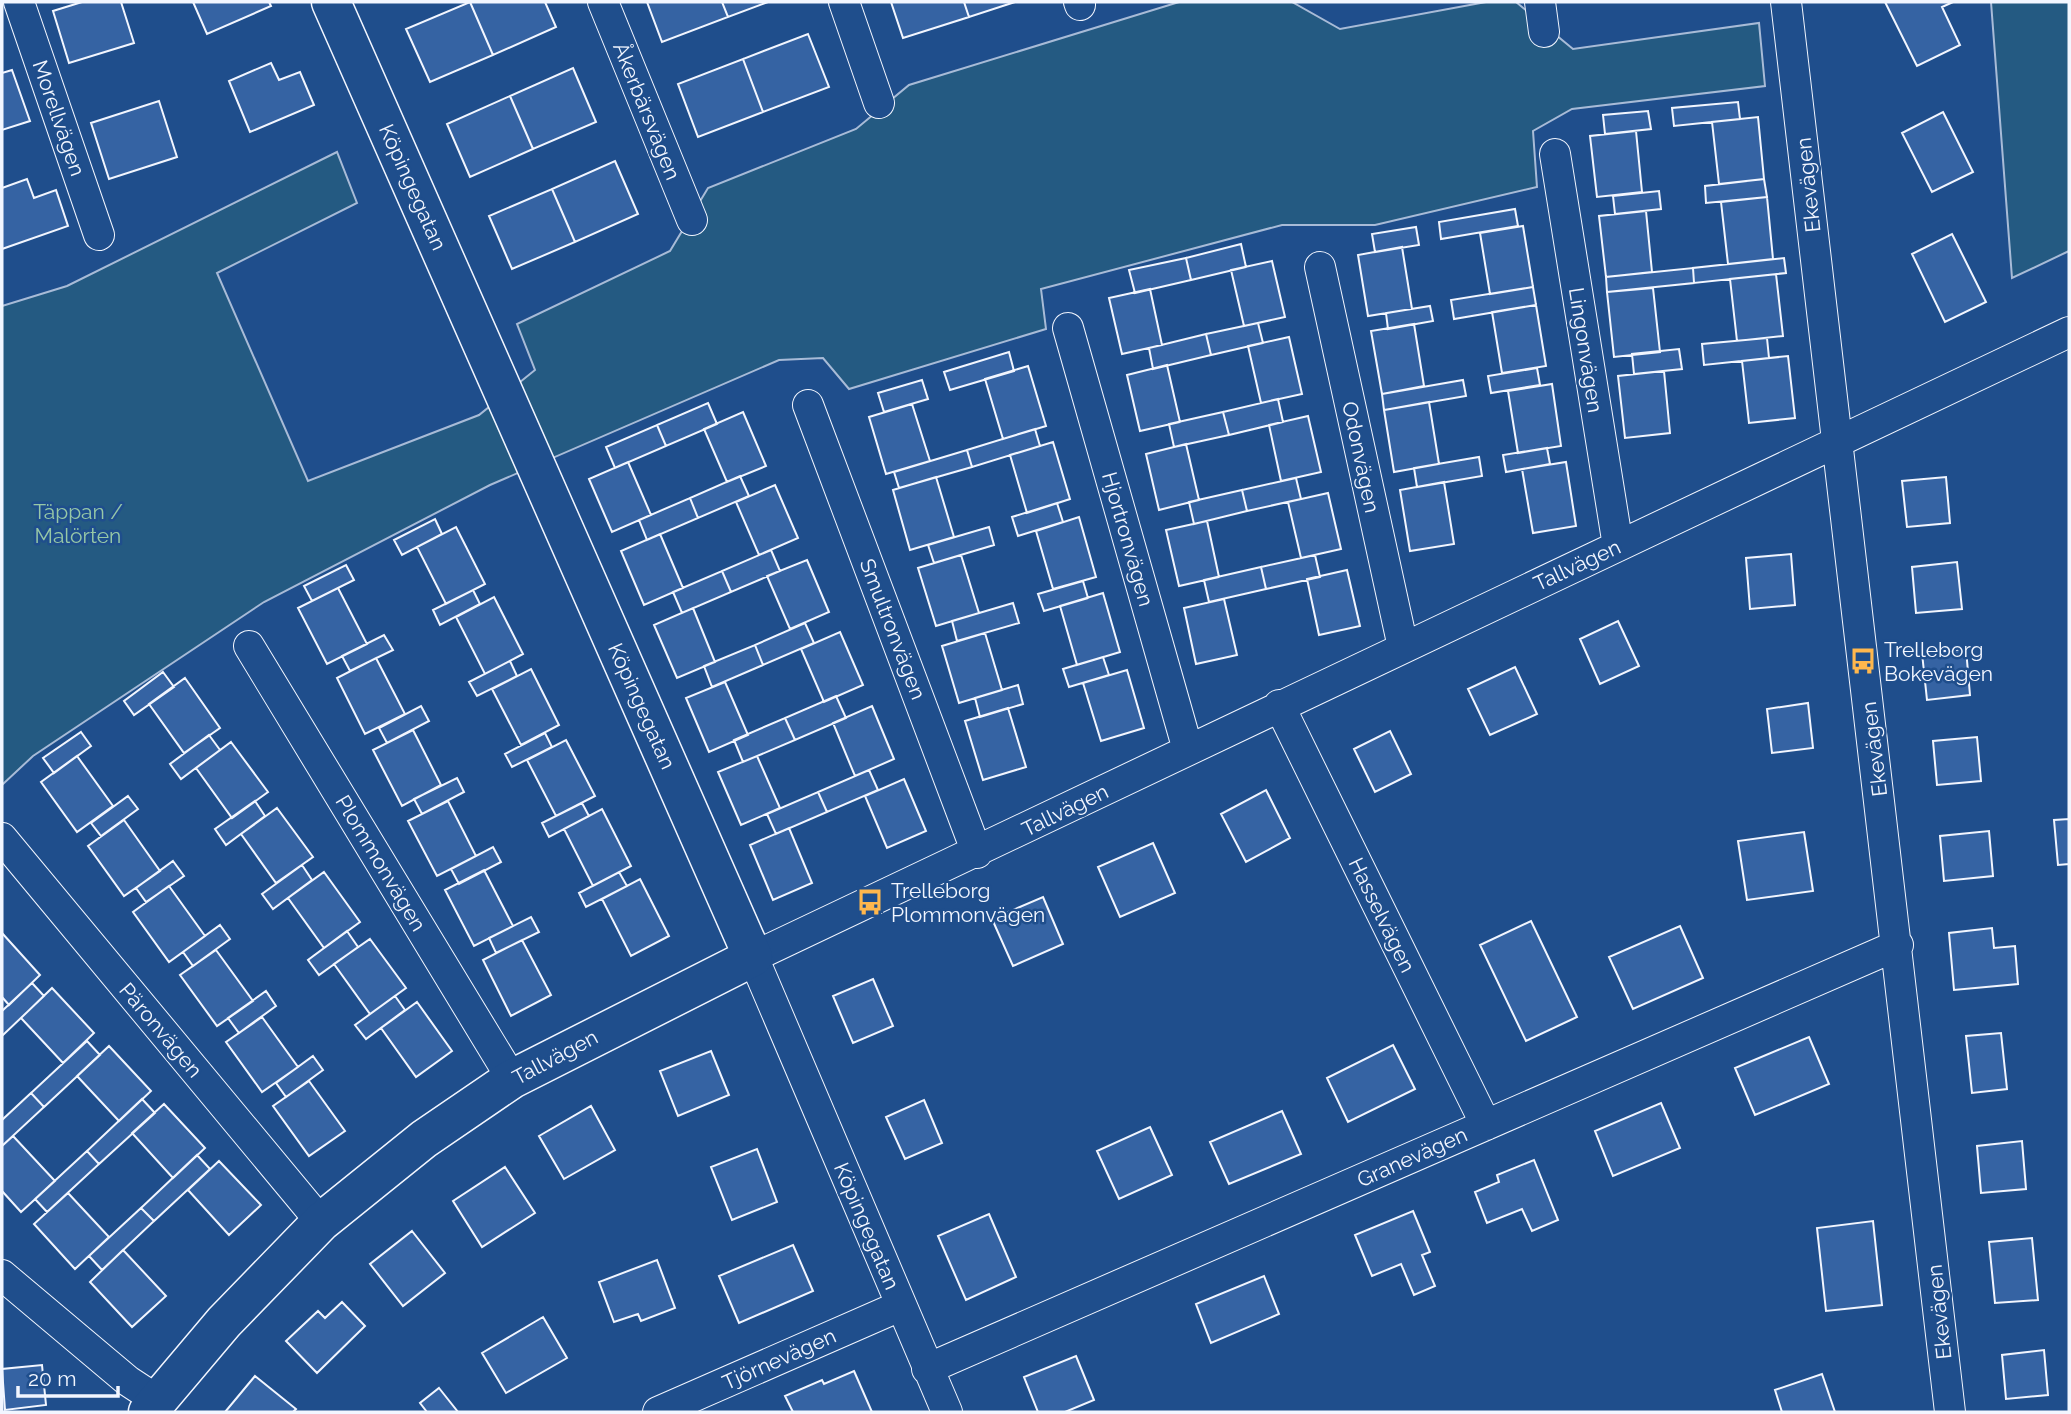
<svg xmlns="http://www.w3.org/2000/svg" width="2071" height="1414" viewBox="0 0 2071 1414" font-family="Raleway,sans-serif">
	<rect width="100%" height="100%" fill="#1f4e8c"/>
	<path fill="#245a82" stroke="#a8bbd7" stroke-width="2" d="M1179,2H1292L1340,29L1486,2H1516L1573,49L1759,23L1765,86L1572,109L1533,131L1537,187L1375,225H1282L1041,289L1046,329L849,389L823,358L779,360L490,485L264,602L33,756L2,785V306L67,286L337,152L357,203L217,273L308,481L479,415L535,370L517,324L670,251L708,188L856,129L909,85Z
		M1991,2H2069V251L2012,278Z"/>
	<path fill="#3563a3" stroke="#f2f6ff" stroke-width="2" d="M82,2H121L134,43L69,63L53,11Z
		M193,2H269L271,6L207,34Z
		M470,2L493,55L430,82L406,29Z
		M470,2H545L556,27L493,55Z
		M647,2H722L728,17L662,42Z
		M722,2H768L728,17Z
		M891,2H964L969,17L903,38Z
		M964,2H1015L969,17Z
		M1885,2H1953L1942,7L1960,45L1917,66Z
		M808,34L829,87L763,112L743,59Z
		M743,59L763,112L698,137L678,84Z
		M271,63L279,80L300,72L314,105L250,132L229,81Z
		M573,68L596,122L533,149L510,96Z
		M12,70L30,121L2,130V73Z
		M510,96L533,149L470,177L447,124Z
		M159,101L177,157L109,179L91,123Z
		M1738,102L1740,119L1674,126L1672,108Z
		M1648,111L1651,129L1605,134L1603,115Z
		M1943,112L1973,172L1932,192L1902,133Z
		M1758,117L1764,179L1719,184L1712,122Z
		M1636,131L1642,192L1597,197L1590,136Z
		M615,161L638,214L575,242L552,189Z
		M27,179L34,198L56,190L68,226L2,249V188Z
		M1764,179L1767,197L1706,203L1705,186Z
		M552,189L575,242L512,269L489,216Z
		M1659,191L1661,209L1615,214L1613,196Z
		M1767,197L1773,259L1728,264L1721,202Z
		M1515,209L1518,226L1441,239L1439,222Z
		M1646,211L1652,272L1606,277L1599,216Z
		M1523,226L1533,287L1490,294L1480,233Z
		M1416,227L1419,245L1375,252L1372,234Z
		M1952,234L1986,302L1945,322L1912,254Z
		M1241,244L1246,267L1191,280L1186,258Z
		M1402,247L1412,309L1368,316L1358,255Z
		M1186,258L1191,280L1135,293L1129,270Z
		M1784,258L1786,273L1694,283L1693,268Z
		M1272,261L1285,317L1244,326L1231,270Z
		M1693,268L1694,283L1607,292L1606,277Z
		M1776,274L1783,336L1737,341L1730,279Z
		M1533,287L1536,305L1454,319L1451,300Z
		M1653,288L1660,352L1614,357L1607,292Z
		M1150,289L1162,345L1122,354L1109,298Z
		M1536,305L1546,366L1502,373L1492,312Z
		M1430,306L1433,321L1388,329L1386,313Z
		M1258,323L1263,343L1211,355L1206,334Z
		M1414,324L1424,386L1382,394L1371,331Z
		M1206,334L1211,355L1153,369L1149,348Z
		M1289,337L1302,394L1261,403L1248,346Z
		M1767,338L1769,358L1704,365L1702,344Z
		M1679,349L1682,369L1634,374L1632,354Z
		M1009,352L1014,371L950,390L944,372Z
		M1788,356L1795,418L1749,423L1742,361Z
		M1167,365L1180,422L1140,431L1127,375Z
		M1028,366L1046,426L1003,439L985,379Z
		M1537,368L1540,385L1491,393L1488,376Z
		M1664,371L1670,433L1625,438L1618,376Z
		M922,380L928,399L884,412L878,393Z
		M1463,380L1466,396L1384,410L1382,394Z
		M1552,384L1561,446L1518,453L1508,391Z
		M1278,399L1283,422L1229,435L1223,412Z
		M1429,402L1439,464L1394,472L1384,410Z
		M708,403L717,424L666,446L657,425Z
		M912,404L930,461L886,474L869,417Z
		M743,412L766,466L727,482L704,429Z
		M1223,412L1229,435L1174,447L1169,424Z
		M1308,416L1321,472L1281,481L1269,425Z
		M657,425L666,446L615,468L606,447Z
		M1035,429L1040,446L972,467L967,450Z
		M1053,442L1070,499L1027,513L1010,455Z
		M1186,444L1199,500L1159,510L1146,454Z
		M1547,448L1550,464L1506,472L1503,455Z
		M967,450L972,467L899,488L894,472Z
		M1479,457L1482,476L1417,487L1414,468Z
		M628,462L651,515L612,532L589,479Z
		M1566,462L1576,526L1533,533L1522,469Z
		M740,476L749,496L698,518L690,498Z
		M936,477L954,537L910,550L893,490Z
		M1946,477L1950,523L1907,527L1902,481Z
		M1296,478L1301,499L1247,511L1242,490Z
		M1444,482L1454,544L1410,551L1400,490Z
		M775,485L798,538L759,555L736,502Z
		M1242,490L1247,511L1194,524L1189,502Z
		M1328,493L1341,549L1301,558L1288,502Z
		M690,498L698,518L647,540L639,520Z
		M1057,503L1063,522L1018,536L1012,517Z
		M1079,517L1096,577L1053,589L1036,531Z
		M435,519L442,534L402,555L394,540Z
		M1207,521L1219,577L1179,586L1166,530Z
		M456,527L485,584L446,604L417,547Z
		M989,527L994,545L934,563L928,545Z
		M660,534L683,588L644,605L621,551Z
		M771,550L780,571L731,592L722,571Z
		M1791,554L1795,605L1750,609L1746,558Z
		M961,555L979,613L936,626L918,568Z
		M1315,555L1320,577L1266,589L1261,567Z
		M807,560L829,612L790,629L767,576Z
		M1957,562L1962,609L1916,613L1912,567Z
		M346,565L354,580L312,601L304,586Z
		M1261,567L1266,589L1209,602L1204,580Z
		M1347,570L1360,626L1319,635L1307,579Z
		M722,571L731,592L682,613L673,592Z
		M1083,581L1088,598L1044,611L1038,594Z
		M338,588L367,644L327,664L298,608Z
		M473,590L480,604L440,625L433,610Z
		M1103,593L1120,652L1077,665L1060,606Z
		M494,597L523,654L485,674L456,617Z
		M1224,599L1237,655L1196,664L1184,608Z
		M1013,603L1019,623L957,641L952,621Z
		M693,608L715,662L677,678L654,625Z
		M1618,621L1639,666L1600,684L1580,639Z
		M805,623L814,643L763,665L755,645Z
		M840,632L863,685L824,702L801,649Z
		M985,633L1002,690L959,703L942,646Z
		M384,635L393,650L350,671L342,656Z
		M755,645L763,665L712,687L704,666Z
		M1966,649L1970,695L1927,700L1922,653Z
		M1103,657L1109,675L1069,687L1063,669Z
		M376,658L405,714L365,734L337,678Z
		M510,661L517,676L477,696L469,682Z
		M1515,667L1537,714L1490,735L1468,689Z
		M531,669L559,725L521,745L492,689Z
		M1127,670L1144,728L1101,741L1083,683Z
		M163,672L174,687L134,715L124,701Z
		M185,678L220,728L184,753L149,704Z
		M725,682L748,735L709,752L686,698Z
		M1018,685L1023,704L980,717L975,698Z
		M836,696L846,718L795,740L785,718Z
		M1808,703L1813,748L1772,753L1767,709Z
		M421,706L429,721L387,743L379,728Z
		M872,706L894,759L855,776L833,723Z
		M1008,708L1026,767L983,780L965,721Z
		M785,718L795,740L743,762L734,740Z
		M413,730L441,785L402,806L373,750Z
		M1390,731L1411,774L1375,792L1354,749Z
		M81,732L91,746L54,773L43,758Z
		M545,733L552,747L512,767L505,754Z
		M209,735L220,750L181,779L170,764Z
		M1977,737L1981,781L1937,785L1933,741Z
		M566,740L595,796L556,816L527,760Z
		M231,742L268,792L232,818L196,768Z
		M77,756L113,806L77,832L41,782Z
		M757,756L780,808L741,825L718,772Z
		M869,770L878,790L827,812L818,792Z
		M457,778L464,792L422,814L414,799Z
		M904,779L926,831L887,848L865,796Z
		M1266,790L1290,838L1246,862L1221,814Z
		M818,792L827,812L776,834L767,814Z
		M128,796L138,809L101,836L91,823Z
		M255,801L265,816L226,845L215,829Z
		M448,801L476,856L437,876L408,821Z
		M582,803L589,816L549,837L542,823Z
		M277,808L313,857L276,883L241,834Z
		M602,809L631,866L593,886L564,829Z
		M2069,819V864L2058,865L2054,820Z
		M124,820L160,871L124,896L88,846Z
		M789,828L812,883L773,900L750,845Z
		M1989,831L1993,876L1944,881L1940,836Z
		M1804,832L1813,891L1747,900L1738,841Z
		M1153,843L1175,893L1120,917L1098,867Z
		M493,847L501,862L459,884L451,869Z
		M173,861L184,876L146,902L136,888Z
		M302,865L312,880L273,909L262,894Z
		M484,870L513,926L474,946L445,890Z
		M324,872L360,922L324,948L288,898Z
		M619,872L627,886L586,907L579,893Z
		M640,879L669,936L631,956L602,899Z
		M169,886L205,936L169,962L133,912Z
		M1043,897L1063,944L1013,966L992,919Z
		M531,917L539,932L496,953L489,938Z
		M1531,921L1577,1017L1526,1041L1480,945Z
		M220,925L230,939L193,966L183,952Z
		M1680,926L1703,978L1633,1009L1609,957Z
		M1992,928L1994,948L2015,946L2018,984L1954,990L1949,933Z
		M347,931L358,947L319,975L308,960Z
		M2,933L40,975L9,1005L2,997Z
		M370,939L406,988L370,1014L334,964Z
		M522,940L551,995L511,1016L483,960Z
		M216,950L253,1001L217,1026L180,975Z
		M873,979L893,1026L853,1043L833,996Z
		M32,983L44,996L2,1036V1011Z
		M52,988L94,1033L63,1063L21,1018Z
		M266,991L276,1006L239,1033L228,1018Z
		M395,996L405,1010L366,1039L355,1025Z
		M417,1002L452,1051L416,1077L381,1028Z
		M262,1017L298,1067L262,1092L226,1042Z
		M2001,1033L2007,1089L1972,1093L1966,1036Z
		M1809,1037L1829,1084L1755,1115L1735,1068Z
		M87,1041L100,1055L44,1107L31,1093Z
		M1393,1045L1415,1089L1348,1122L1327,1078Z
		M109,1046L151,1091L119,1121L77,1076Z
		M711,1051L729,1095L678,1116L660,1071Z
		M313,1056L323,1070L286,1097L276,1083Z
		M309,1081L345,1131L309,1156L273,1106Z
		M31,1093L44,1107L2,1146V1120Z
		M142,1099L155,1113L99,1164L87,1151Z
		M924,1100L942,1143L905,1159L886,1117Z
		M1661,1103L1680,1148L1613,1176L1595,1131Z
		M164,1104L205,1148L173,1178L132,1133Z
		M591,1106L615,1150L564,1179L539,1136Z
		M1282,1111L1301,1154L1229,1184L1210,1142Z
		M1150,1127L1172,1175L1119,1199L1097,1151Z
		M13,1136L55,1181L21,1212L2,1191V1146Z
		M2022,1141L2026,1189L1981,1193L1977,1146Z
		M757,1149L777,1202L732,1220L711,1167Z
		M87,1151L99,1164L47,1212L35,1199Z
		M197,1155L210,1169L154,1221L141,1208Z
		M1534,1160L1558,1220L1532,1231L1522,1209L1487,1223L1475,1192L1499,1182L1497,1175Z
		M219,1161L261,1205L229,1235L188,1190Z
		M505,1167L535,1213L482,1247L453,1201Z
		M68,1193L109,1237L75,1269L34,1224Z
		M141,1208L154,1221L102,1270L89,1256Z
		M1413,1211L1430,1252L1422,1255L1435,1286L1414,1295L1401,1264L1372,1276L1355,1235Z
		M989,1214L1016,1277L966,1300L938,1236Z
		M1873,1221L1882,1305L1826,1311L1817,1228Z
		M412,1231L445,1273L403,1306L370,1264Z
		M2032,1238L2038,1300L1995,1303L1989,1242Z
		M793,1245L813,1291L739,1323L719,1276Z
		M123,1250L166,1296L132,1327L90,1282Z
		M657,1260L675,1308L641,1321L638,1314L614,1322L599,1282Z
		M1264,1276L1279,1314L1211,1343L1196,1304Z
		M342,1302L365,1326L317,1373L286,1341L318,1311L325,1318Z
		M543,1317L567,1358L506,1393L482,1353Z
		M2044,1350L2048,1395L2006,1399L2002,1355Z
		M1076,1356L1094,1400L1065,1412H1038L1024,1377Z
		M42,1365L46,1405L5,1410L2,1369Z
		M854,1371L872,1412H793L785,1396L822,1380L824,1384Z
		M1822,1374L1835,1412H1782L1775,1390Z
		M255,1376L296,1409L293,1412H225Z
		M439,1388L458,1412H427L420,1403Z"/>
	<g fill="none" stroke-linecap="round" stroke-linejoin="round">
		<g stroke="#f2f6ff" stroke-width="32">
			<path id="street" d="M19,2L99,235
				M603,2L692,220
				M844,2L879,103
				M1079,2L1080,5
				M1540,2L1544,32
				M1786,2L1950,1412
				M1555,154L1618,546
				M1320,267L1403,647
				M1068,328L1188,750
				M808,405L977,853
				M249,646L512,1079
				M1279,705L1486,1125
				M2,838L321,1222
				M2,1275L128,1381L157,1400
				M927,1369L1898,945
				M658,1412L900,1306
				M947,1412L753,957L2069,332"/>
		</g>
		<g stroke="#f2f6ff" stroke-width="41">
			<path id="secondary" d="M148,1412L224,1322L321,1222L424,1139L512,1079L753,957L331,2"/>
		</g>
		<use href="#street" stroke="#1f4e8c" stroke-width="30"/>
		<use href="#secondary" stroke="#1f4e8c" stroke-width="38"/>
	</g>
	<defs>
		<g id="bus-bare" transform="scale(2.1)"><path d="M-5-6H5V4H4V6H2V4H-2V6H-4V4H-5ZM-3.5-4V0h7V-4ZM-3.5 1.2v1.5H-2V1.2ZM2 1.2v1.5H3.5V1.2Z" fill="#ffb74d" stroke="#1f4e8c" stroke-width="2.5" paint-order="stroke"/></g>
	</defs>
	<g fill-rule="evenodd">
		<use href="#bus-bare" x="1863" y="661"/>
		<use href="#bus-bare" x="870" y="902"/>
	</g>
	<g text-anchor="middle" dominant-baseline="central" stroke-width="5" stroke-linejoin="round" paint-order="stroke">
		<g font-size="21" fill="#f2f6ff" stroke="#1f4e8c">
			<text transform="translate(647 111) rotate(68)">Åkerbärsvägen</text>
			<text transform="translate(59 118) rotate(71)">Morellvägen</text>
			<text transform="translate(1808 185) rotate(-96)">Ekevägen</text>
			<text transform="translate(413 187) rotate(66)">Köpingegatan</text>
			<text transform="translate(1586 350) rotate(81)">Lingonvägen</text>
			<text transform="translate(1361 457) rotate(78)">Odonvägen</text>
			<text transform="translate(1128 539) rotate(74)">Hjortronvägen</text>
			<text transform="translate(1577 565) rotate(-25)">Tallvägen</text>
			<text transform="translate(893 629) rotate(69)">Smultronvägen</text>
			<text transform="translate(642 706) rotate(66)">Köpingegatan</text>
			<text transform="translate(1874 749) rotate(-97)">Ekevägen</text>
			<text transform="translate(1065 810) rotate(-26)">Tallvägen</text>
			<text transform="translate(381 863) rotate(59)">Plommonvägen</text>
			<text transform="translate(1382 915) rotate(64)">Hasselvägen</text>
			<text transform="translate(161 1030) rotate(50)">Päronvägen</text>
			<text transform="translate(555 1057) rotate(-28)">Tallvägen</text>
			<text transform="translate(1412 1157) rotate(-24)">Granevägen</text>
			<text transform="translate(867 1226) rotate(67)">Köpingegatan</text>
			<text transform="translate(1939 1312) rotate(-96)">Ekevägen</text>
			<text transform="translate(779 1359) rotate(-24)">Tjörnevägen</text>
		</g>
		<g font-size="21" fill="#97c8a6" stroke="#1f4e8c">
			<text x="78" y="511">Täppan /<tspan x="78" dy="24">Malörten</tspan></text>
		</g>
		<g font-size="21" fill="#f2f6ff" stroke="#1f4e8c" text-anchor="start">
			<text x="1884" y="649">Trelleborg<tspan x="1884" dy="24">Bokevägen</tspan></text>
			<text x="891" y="890">Trelleborg<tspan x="891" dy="24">Plommonvägen</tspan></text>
		</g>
	</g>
	<rect width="2071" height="1414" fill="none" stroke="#f2f6ff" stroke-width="7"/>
	<path d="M18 1386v10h100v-10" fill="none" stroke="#f2f6ff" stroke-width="3.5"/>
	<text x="28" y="1386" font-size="21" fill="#f2f6ff" stroke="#1f4e8c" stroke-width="5" paint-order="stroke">20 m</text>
</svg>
